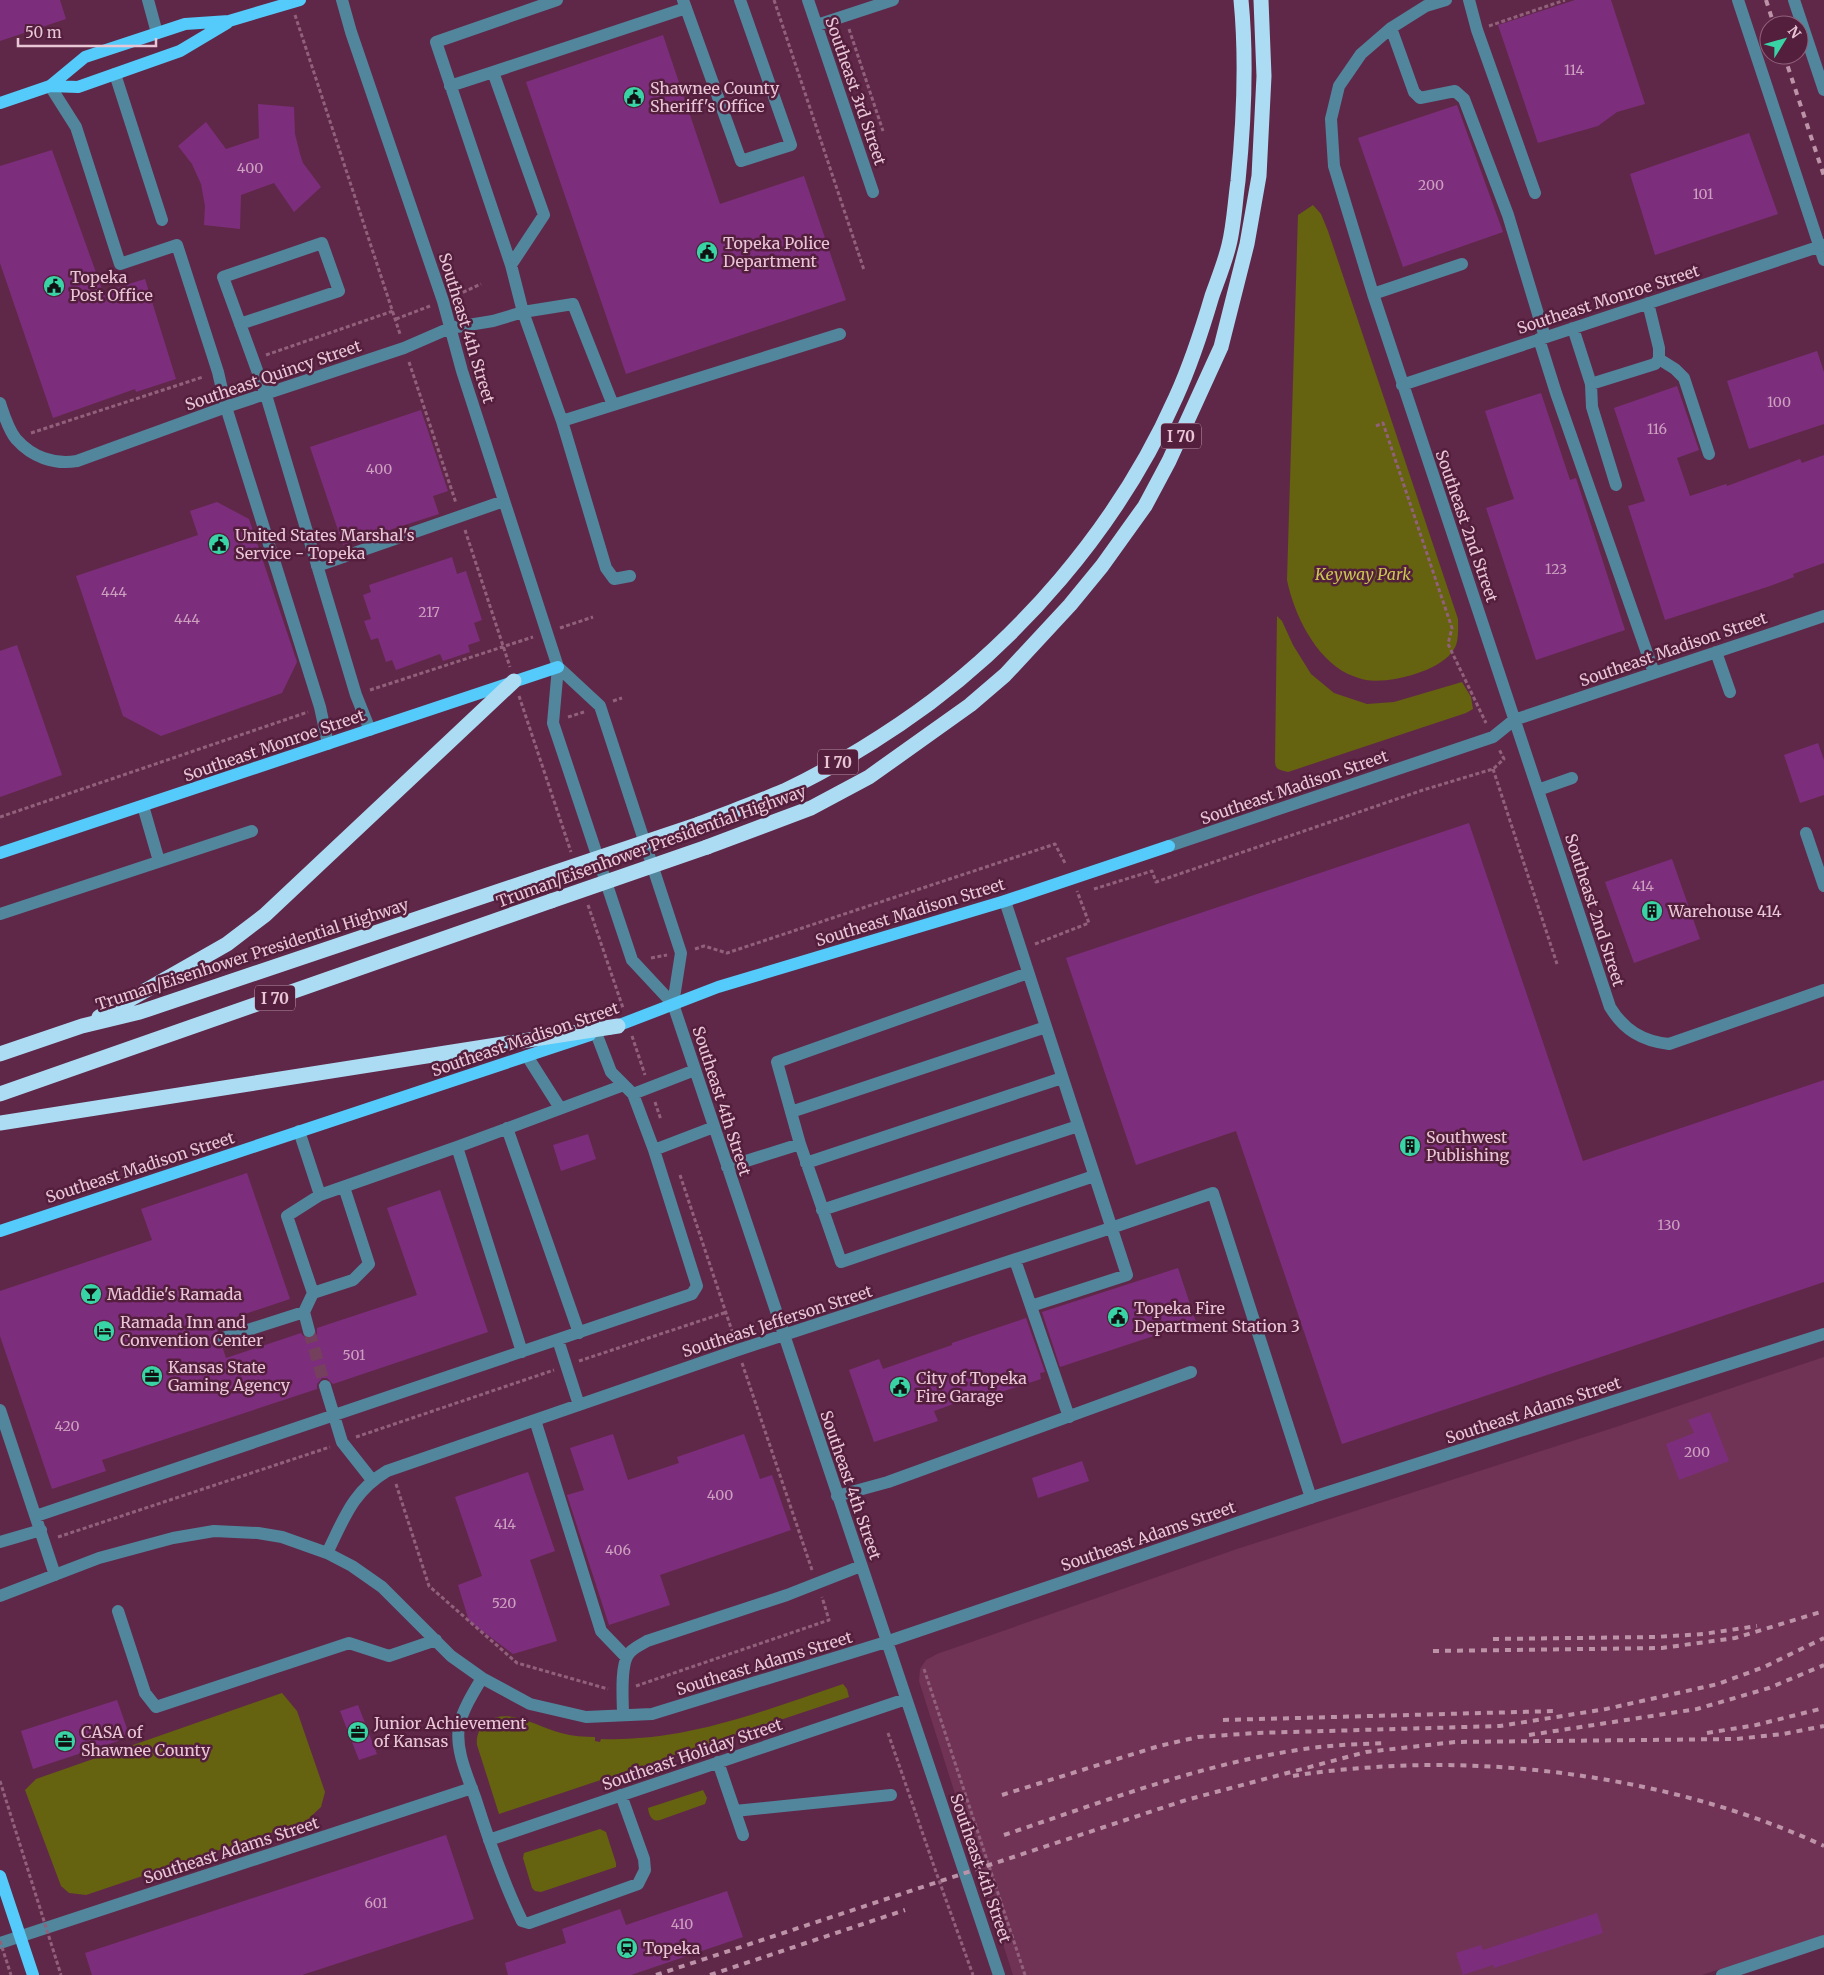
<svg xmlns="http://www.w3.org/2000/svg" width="1824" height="1975" viewBox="0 0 1824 1975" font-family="Merriweather,serif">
	<rect width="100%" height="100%" fill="#602848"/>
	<path fill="#713355" d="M1824,1357V1935L1702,1975H1013L919,1681L920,1669L926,1660L937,1654L1237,1549L1616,1427Z"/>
	<path fill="#656210" d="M1313,205L1321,214L1328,231L1458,619C1458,628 1459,642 1454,649C1442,671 1390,684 1366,680C1361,679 1353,676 1348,674C1315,658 1294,614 1287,580L1298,215Z
		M1277,616L1282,621L1293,645L1311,674L1334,693L1367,704L1394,702L1462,682L1471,697L1473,709L1466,713L1288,772C1280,770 1275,770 1275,761Z
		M843,1684L847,1689L849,1697L499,1814L477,1745C476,1736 479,1728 487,1722C508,1706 539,1728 561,1733C572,1736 584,1737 595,1737V1741L600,1742L601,1739C687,1742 763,1711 843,1684Z
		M282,1693L297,1711L325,1792L321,1807L306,1821L86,1895L69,1893L61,1886L25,1790L36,1779Z
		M703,1790L707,1798L705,1804L660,1820C652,1822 649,1816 648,1808Z
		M600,1829L606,1832L616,1863V1867L541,1892L535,1891L532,1888L523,1858L524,1853Z"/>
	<path fill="#7c2e7c" d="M0,0H60L66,19L0,41Z
		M1575,0H1611L1645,104L1617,112L1598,126L1538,143L1498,25Z
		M663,35L720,204L804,176L846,300L626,374L526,82Z
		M258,104L294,107L295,134L300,154L303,163L321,187L294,212L274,183L241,195L240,229L204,225L205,206L201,184L192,164L178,146L206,122L226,149L259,138Z
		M1457,105L1503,232L1403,267L1358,138Z
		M1749,133L1778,214L1655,255L1630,174Z
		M52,150L103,292L145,279L176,379L136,392L135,389L53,418L0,263V166Z
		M1817,351L1824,372V424L1749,449L1727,381Z
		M1677,386L1699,450L1677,458L1690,496L1726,484L1727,486L1800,459L1802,463L1824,455V563L1793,574L1794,577L1770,586L1665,620L1628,506L1645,501L1614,408Z
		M1541,393L1570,480L1576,478L1625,630L1536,660L1486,508L1514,499L1485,411Z
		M421,410L448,491L433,496L439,514L343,545L310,447Z
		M217,502L249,519L297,662L282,693L161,736L123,716L76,576L198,535L190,511Z
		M452,557L457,574L466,571L482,620L474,623L480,641L468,645L470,652L443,661L440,654L396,670L392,660L386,662L378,638L371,640L364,621L371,619L363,595L371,592L369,585Z
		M17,645L62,775L0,797V651Z
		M1818,743L1824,760V795L1800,803L1784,755Z
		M1469,823L1583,1161L1824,1080V1282L1342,1444L1236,1131L1136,1165L1066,958Z
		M1672,859L1700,939L1634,963L1605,882Z
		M588,1134L596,1159L561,1171L553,1145Z
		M247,1173L290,1299L215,1324L218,1332L215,1336V1341L222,1346L226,1358L301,1333L306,1339H312L317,1334V1328L417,1295L387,1208L440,1190L488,1332L333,1384L327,1378H322L317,1384V1389L102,1460L106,1471L52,1489L0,1336V1291L152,1240L141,1209Z
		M1178,1268L1196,1322L1060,1367L1042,1312Z
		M1026,1318L1045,1372L1040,1373L1041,1379L971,1402L970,1398L934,1411L938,1421L874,1442L849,1370L879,1359L883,1369L952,1345V1343Z
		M1710,1412L1729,1461L1679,1480L1666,1444L1694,1433L1688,1420Z
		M613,1434L628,1480L679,1463L677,1457L744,1434L760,1479L772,1475L791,1530L660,1575L670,1605L609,1625L567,1495L584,1490L570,1448Z
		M1082,1461L1089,1481L1038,1498L1032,1478Z
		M528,1472L555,1551L530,1560L557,1641L513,1654L469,1621L458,1585L482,1576L455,1497Z
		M117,1700L130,1737L33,1769L21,1731Z
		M358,1705L377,1754L359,1760L340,1711Z
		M446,1835L474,1919L302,1975H92L85,1953Z
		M727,1891L743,1937L631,1975H508L505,1963L566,1943L562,1929L620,1909L626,1925Z
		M1597,1913L1603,1933L1494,1968L1493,1965L1463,1975L1456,1953L1481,1945L1483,1950Z"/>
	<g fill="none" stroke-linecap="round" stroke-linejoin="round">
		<path stroke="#75405d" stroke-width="12" stroke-dasharray="12 6" stroke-linecap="butt" d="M309,1331L325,1386"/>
		<path stroke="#91617b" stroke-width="3" stroke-dasharray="4 2.5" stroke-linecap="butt" d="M774,0L864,270
			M295,15L400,334
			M1489,26L1565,0
			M849,29L883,131
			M457,295L481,284
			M396,319L430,306
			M266,355L393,311
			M409,362L456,503
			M1376,426L1383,423L1452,628L1448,644L1486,723
			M31,433L203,377
			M465,530L510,667
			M560,628L593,617
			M370,690L533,637
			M519,696L571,852
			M613,701L622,698
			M568,717L584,712
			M1493,769L1557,964
			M0,817L308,712
			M1094,889L1152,871L1156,882L1423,790L1493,769L1504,759L1499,749
			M588,905L623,1008
			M1035,944L1089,923L1077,891
			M695,949L704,946L727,953L1055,844L1066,865
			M651,958L667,955
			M632,1036L645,1075
			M655,1102L661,1120
			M680,1175L734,1337
			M579,1361L727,1312
			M742,1363L812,1570
			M356,1437L554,1370
			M396,1484L429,1586L517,1663L608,1689
			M58,1537L330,1447
			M924,1669L1025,1975
			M636,1686L829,1620L822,1597
			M888,1733L936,1872L973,1975"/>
		<path stroke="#52869d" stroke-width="12" d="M148,0L157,33
			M342,0L351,32L443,301L462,371L558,667L553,723L632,960L673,1004L999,1975
			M557,0L436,42L511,265L523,312L562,421L606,568L614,579L630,576
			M683,0L741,161L791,145L740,0
			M808,0L873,192
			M1446,0L1426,6L1391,28L1361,54L1339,86L1331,119L1334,166L1373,294L1610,1007C1624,1030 1642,1041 1669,1044L1824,990
			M1469,0L1477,30L1535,193
			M1738,0L1824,260
			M1794,0L1824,90
			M817,25L893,0
			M1391,28L1414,92L1420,98L1455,91L1464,99L1508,215L1545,337
			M115,74L162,220
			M50,86L76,127L120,264L177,245L218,372L226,407L320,707L328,744
			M450,86L493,72
			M511,265L544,215L493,72L686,8
			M1373,294L1462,264
			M240,324L339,291L322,243L223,277C237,316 252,356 266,395L356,695L370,730
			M1573,328L1591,384L1592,407L1616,485
			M1539,339L1556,393L1654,673
			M1659,359L1675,369L1684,378L1709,454
			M1591,384L1655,364L1659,359V348L1648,303
			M1402,385L1824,245
			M0,403C4,415 8,429 16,439C32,457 54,465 77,461L226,407L404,348L450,328L493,321L523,312L573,304L613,405
			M562,421L840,334
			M317,566L504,501
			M1716,652L1730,692
			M558,667L600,706L681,953L673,1004
			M1538,790L1572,778
			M143,806L159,861
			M1806,833L1824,886
			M1169,846L1493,737L1514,720L1824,616
			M1005,901L1127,1275L1031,1306
			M0,914L252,831
			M527,1056L560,1108
			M633,1094L695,1070
			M791,1112L1046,1027
			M507,1128L579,1333
			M299,1131L320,1195L457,1147L624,1085
			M800,1144L841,1262L1094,1176
			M457,1147L522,1352
			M654,1150L714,1127
			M806,1163L1062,1078
			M727,1167L800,1144L777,1062L1028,973
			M822,1210L1078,1126
			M1015,1260L1069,1417
			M313,1293L353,1280L369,1264L344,1187
			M309,1331L304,1312L313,1293L287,1216L320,1195
			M223,1338L304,1312
			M558,1340L579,1405
			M325,1386L342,1442L372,1480
			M0,1410L55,1575
			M535,1420L601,1631L626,1657
			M837,1496L888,1482L1191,1372
			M36,1516L692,1294L697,1286L654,1150L633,1094L611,1072L596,1033
			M0,1542L41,1530
			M327,1553C344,1519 352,1492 387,1471L738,1350L1111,1228L1213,1193L1311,1498
			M0,1596L99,1558L173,1538L214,1531L258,1533L282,1537L327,1553L352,1566L382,1587L451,1656L482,1678L530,1704L586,1717L652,1714L886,1642L1316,1496L1824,1334
			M118,1611L145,1693L156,1707L349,1643L389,1656L436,1640
			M482,1678C473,1693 463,1709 459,1726C455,1751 468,1777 476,1800C489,1841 503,1882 522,1921L529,1923L638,1884L645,1870L644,1859L621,1795
			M623,1715C623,1701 620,1667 628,1655C632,1648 641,1645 647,1641L787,1595L861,1566
			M718,1762L743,1835
			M735,1811L891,1795
			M489,1840L906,1699
			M0,1943L472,1788
			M1722,1975L1824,1941"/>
		<path stroke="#54cbfa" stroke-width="12" d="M50,86L85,57L185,24L229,21L300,0
			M0,103L50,86L78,87L180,51L227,23
			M0,853L558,667
			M609,1029L718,987L1005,901L1169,846
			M0,1231L590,1035"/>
		<path stroke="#acdcf3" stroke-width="15" d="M699,824C727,813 756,803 784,791C824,772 863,749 900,724C1017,645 1119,526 1176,397C1191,364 1202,330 1212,296C1218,279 1225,262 1229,245C1234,225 1235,202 1238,181C1244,121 1247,61 1241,0
			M707,847L811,808L869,777L970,705L1005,675L1070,605L1102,566L1145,506L1169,461L1221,347L1247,244L1259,176L1264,76L1261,0
			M99,1017L227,944L265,915L514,681
			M0,1054L82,1026L140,1012L538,878
			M0,1094L551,901
			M0,1123L618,1026"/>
		<path stroke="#bd93a8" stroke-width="4" stroke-dasharray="6 6" stroke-linecap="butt" d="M1766,0L1774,25
			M1784,55L1824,176
			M1493,1639L1655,1637L1703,1634L1757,1626
			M1433,1651L1662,1648L1735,1638L1824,1611
			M1223,1720L1556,1711
			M1707,1733L1756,1725L1824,1708
			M1529,1735L1697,1709L1769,1688L1824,1665
			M1293,1776C1321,1771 1349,1769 1376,1767C1522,1757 1691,1784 1824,1846
			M1002,1795L1159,1746L1198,1737L1256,1733L1500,1726L1606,1709L1718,1684L1764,1667L1824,1638
			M1004,1835C1103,1802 1200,1764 1304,1749C1331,1745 1359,1744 1387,1743
			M656,1975L1186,1800L1366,1752L1455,1742L1736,1739L1783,1734L1824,1726
			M710,1975L905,1910"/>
		<path stroke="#91617b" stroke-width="3" stroke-dasharray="4 2.5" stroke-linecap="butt" d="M0,1781L61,1975
			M0,1941L11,1975"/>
		<path stroke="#54cbfa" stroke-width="12" d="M0,1876L33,1975"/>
		<path stroke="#acdcf3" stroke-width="15" d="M538,878L699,824
			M551,901L707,847"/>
	</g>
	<defs>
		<g id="civic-disc" transform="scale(1.125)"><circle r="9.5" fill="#39d4a5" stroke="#541e3d"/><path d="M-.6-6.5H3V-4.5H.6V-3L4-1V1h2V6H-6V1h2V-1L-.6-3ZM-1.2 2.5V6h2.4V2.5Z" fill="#111"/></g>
		<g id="building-disc" transform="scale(1.125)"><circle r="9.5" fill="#39d4a5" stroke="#541e3d"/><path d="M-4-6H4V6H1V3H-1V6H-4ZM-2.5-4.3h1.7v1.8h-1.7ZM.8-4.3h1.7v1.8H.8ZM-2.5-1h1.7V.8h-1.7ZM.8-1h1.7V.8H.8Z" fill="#111"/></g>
		<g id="bar-disc" transform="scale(1.125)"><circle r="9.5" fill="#39d4a5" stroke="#541e3d"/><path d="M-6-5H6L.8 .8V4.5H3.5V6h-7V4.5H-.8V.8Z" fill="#111"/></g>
		<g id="hotel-disc" transform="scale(1.125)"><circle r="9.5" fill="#39d4a5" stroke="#541e3d"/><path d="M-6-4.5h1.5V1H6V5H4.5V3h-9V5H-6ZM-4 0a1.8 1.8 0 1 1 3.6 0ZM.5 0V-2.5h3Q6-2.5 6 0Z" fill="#111"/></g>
		<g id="office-disc" transform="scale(1.125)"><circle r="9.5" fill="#39d4a5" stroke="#541e3d"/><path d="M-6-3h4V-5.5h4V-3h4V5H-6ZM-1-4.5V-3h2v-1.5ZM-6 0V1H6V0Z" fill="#111"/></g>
		<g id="station-disc" transform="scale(1.125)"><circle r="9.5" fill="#39d4a5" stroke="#541e3d"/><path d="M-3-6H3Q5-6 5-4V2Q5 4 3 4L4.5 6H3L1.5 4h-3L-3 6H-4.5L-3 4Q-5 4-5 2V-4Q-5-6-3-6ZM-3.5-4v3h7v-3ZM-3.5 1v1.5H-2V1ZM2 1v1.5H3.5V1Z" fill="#111"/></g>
	</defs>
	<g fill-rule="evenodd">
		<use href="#civic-disc" x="634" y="97"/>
		<use href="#civic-disc" x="707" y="252"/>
		<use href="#civic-disc" x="54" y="286"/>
		<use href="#civic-disc" x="219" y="544"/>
		<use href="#building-disc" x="1652" y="911"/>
		<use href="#building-disc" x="1410" y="1146"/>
		<use href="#bar-disc" x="91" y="1294"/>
		<use href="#civic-disc" x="1118" y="1317"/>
		<use href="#hotel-disc" x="104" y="1331"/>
		<use href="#office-disc" x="152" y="1376"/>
		<use href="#civic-disc" x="900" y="1387"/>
		<use href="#office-disc" x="358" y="1732"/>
		<use href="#office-disc" x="65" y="1741"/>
		<use href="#station-disc" x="627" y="1948"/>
	</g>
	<g text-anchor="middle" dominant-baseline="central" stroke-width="5" stroke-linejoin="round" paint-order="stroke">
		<g font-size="14" fill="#cea0c0">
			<text x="1574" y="70">114</text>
			<text x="250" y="168">400</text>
			<text x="1431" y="185">200</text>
			<text x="1703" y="194">101</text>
			<text x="1779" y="402">100</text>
			<text x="1657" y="429">116</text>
			<text x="379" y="469">400</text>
			<text x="1556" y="569">123</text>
			<text x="114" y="592">444</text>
			<text x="429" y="612">217</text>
			<text x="187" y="619">444</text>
			<text x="1643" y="886">414</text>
			<text x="1669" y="1225">130</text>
			<text x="354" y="1355">501</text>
			<text x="67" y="1426">420</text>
			<text x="1697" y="1452">200</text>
			<text x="720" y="1495">400</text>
			<text x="505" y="1524">414</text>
			<text x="618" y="1550">406</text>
			<text x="504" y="1603">520</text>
			<text x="376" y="1903">601</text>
			<text x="682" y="1924">410</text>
		</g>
		<g fill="#541e3d" stroke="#bc94a8" stroke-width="1">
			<rect x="1161" y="423.5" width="40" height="25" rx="4"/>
			<rect x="818" y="749.5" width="40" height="25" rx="4"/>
			<rect x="255" y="985.5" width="40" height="25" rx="4"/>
		</g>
		<g font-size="15" font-weight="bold" fill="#e9c6d6">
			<text x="1181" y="436">I 70</text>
			<text x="838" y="762">I 70</text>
			<text x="275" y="998">I 70</text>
		</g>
		<g font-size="16" fill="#e9c6d6" stroke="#541e3d" text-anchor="start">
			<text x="650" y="88">Shawnee County<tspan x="650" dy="18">Sheriff's Office</tspan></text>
			<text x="723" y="243">Topeka Police<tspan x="723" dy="18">Department</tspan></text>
			<text x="70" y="277">Topeka<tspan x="70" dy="18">Post Office</tspan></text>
			<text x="235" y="535">United States Marshal's<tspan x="235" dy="18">Service - Topeka</tspan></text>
			<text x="1668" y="911">Warehouse 414</text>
			<text x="1426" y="1137">Southwest<tspan x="1426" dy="18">Publishing</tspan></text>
			<text x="107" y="1294">Maddie's Ramada</text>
			<text x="1134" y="1308">Topeka Fire<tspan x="1134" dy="18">Department Station 3</tspan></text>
			<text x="120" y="1322">Ramada Inn and<tspan x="120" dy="18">Convention Center</tspan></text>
			<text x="168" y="1367">Kansas State<tspan x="168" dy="18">Gaming Agency</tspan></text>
			<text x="916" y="1378">City of Topeka<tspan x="916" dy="18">Fire Garage</tspan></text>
			<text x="374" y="1723">Junior Achievement<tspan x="374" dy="18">of Kansas</tspan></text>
			<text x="81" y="1732">CASA of<tspan x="81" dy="18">Shawnee County</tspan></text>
			<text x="643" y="1948">Topeka</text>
		</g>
		<g font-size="16" fill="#e9c6d6" stroke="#541e3d">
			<text transform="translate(856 91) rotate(71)">Southeast 3rd Street</text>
			<text transform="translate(1608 299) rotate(-18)">Southeast Monroe Street</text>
			<text transform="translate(467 328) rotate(73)">Southeast 4th Street</text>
			<text transform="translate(273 375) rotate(-19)">Southeast Quincy Street</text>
			<text transform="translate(1467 526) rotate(71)">Southeast 2nd Street</text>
			<text transform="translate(1673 649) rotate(-19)">Southeast Madison Street</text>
			<text transform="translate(274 745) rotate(-19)">Southeast Monroe Street</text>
			<text transform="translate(1294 787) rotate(-19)">Southeast Madison Street</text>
			<text transform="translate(651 846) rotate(-20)">Truman/Eisenhower Presidential Highway</text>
			<text transform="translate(1595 910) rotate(72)">Southeast 2nd Street</text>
			<text transform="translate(910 912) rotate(-17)">Southeast Madison Street</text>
			<text transform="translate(252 954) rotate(-18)">Truman/Eisenhower Presidential Highway</text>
			<text transform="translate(525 1039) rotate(-19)">Southeast Madison Street</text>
			<text transform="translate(722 1101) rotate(72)">Southeast 4th Street</text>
			<text transform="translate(140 1167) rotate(-18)">Southeast Madison Street</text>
			<text transform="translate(777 1321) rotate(-18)">Southeast Jefferson Street</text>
			<text transform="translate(1533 1410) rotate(-18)">Southeast Adams Street</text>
			<text transform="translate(851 1485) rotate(71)">Southeast 4th Street</text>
			<text transform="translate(1148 1536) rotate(-19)">Southeast Adams Street</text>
			<text transform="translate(764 1663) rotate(-17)">Southeast Adams Street</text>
			<text transform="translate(692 1754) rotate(-19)">Southeast Holiday Street</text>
			<text transform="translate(231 1850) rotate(-18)">Southeast Adams Street</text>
			<text transform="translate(981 1868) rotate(71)">Southeast 4th Street</text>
		</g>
		<g font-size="16" font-style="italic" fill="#cac74f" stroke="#541e3d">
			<text x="1363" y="574">Keyway Park</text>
		</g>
	</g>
	<g transform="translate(1784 40) rotate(53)"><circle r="24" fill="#541e3d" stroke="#90617a"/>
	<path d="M0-4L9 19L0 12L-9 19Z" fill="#39d4a5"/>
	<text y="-8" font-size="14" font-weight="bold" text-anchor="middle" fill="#e9c6d6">N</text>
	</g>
	<path d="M18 38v8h138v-8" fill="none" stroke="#e9c6d6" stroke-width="2.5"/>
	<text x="25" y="38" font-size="15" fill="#e9c6d6" stroke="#541e3d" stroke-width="4" paint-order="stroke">50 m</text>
</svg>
